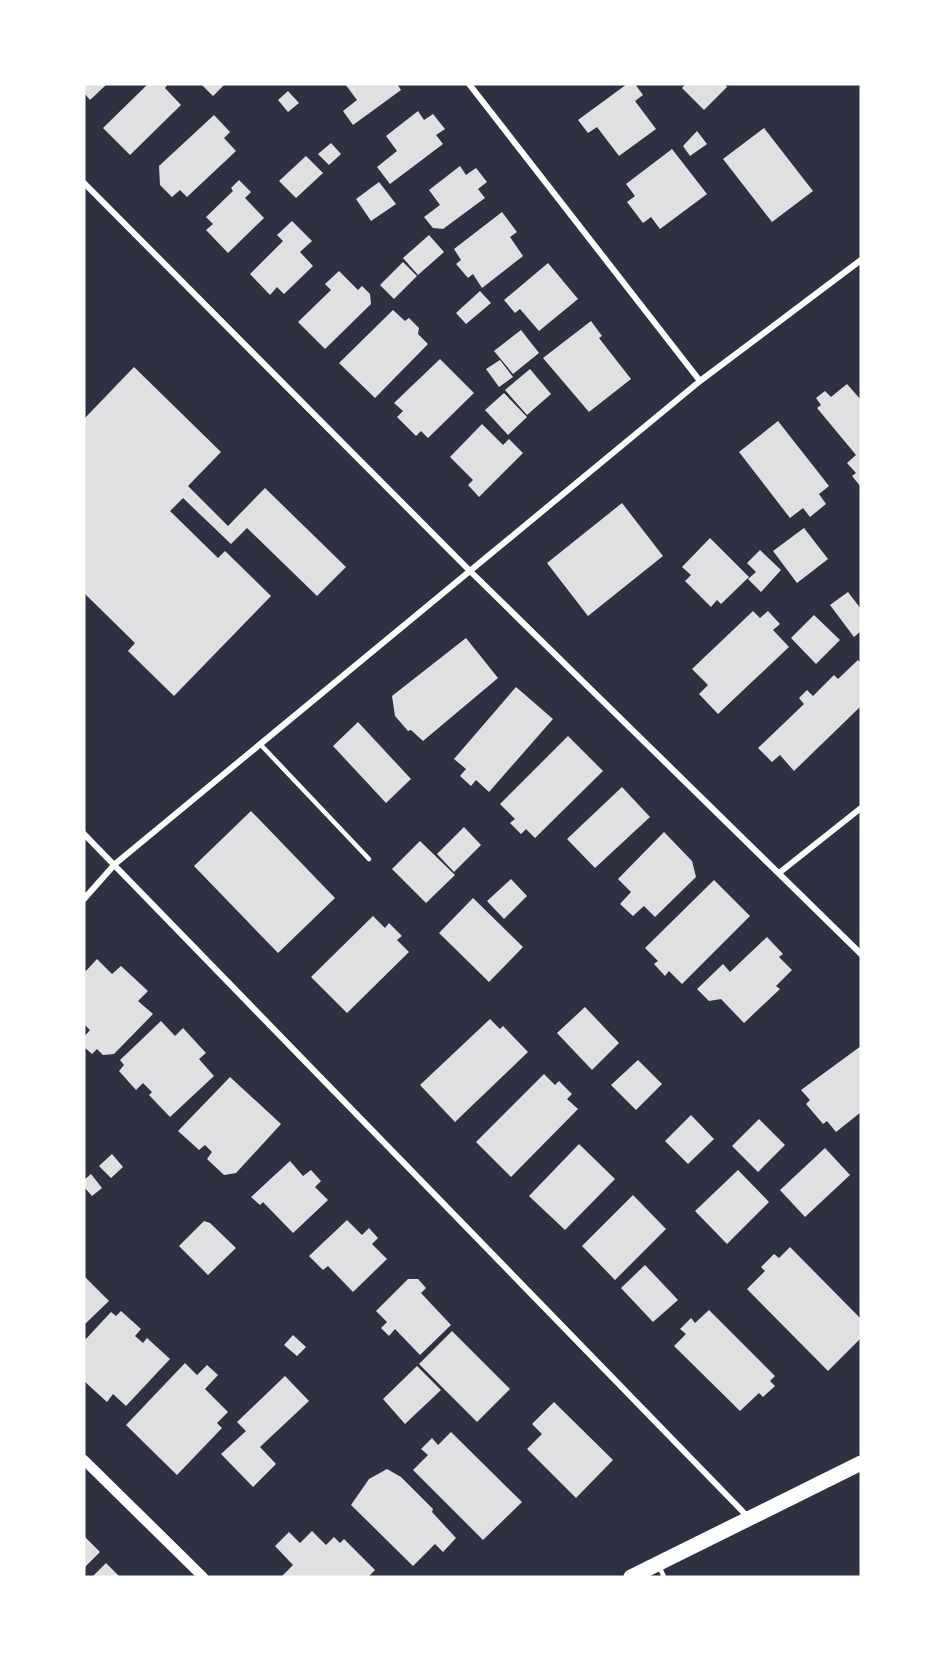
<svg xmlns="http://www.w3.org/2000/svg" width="945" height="1661" viewBox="0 0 945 1661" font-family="Arial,sans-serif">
	<rect width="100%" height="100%" fill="#2d3142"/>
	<path fill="#e0e0e3" d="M84,84H107L90,100L84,93Z
		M148,84H168L165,88L181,105L130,155L103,128Z
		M201,84H225L213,96Z
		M345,84H397L401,90L353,125L343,111L357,100Z
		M627,84H635L643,95L635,101L656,129L619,156L597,127L588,133L578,120Z
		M686,84H725L727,87L704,110L682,88Z
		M288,91L299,103L288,112L278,100Z
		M418,111L424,120L433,114L445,129L436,135L443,144L390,184L377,167L397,151L386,136Z
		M214,115L230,132L224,138L236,151L187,197L180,190L172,197L160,185L159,166Z
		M764,128L813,191L772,222L723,159Z
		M697,131L707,144L690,156L683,146Z
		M331,143L341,154L329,165L318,154Z
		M672,149L707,194L660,229L651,217L643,223L627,202L635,196L626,184Z
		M306,156L323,173L296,198L279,181Z
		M460,166L466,175L476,168L487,182L478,189L485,198L443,229L433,228L424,217L440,205L429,190Z
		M239,180L251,192L245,198L264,218L228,253L206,230L213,224L206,217L233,191L231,188Z
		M379,182L396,204L371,221L356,199Z
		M502,212L517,232L510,237L523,256L482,288L473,274L468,278L456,264L461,260L454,249Z
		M292,221L312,241L300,252L313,266L284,294L277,287L270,295L250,274L283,241L277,235Z
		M429,235L444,252L418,275L403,258Z
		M403,262L417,276L394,299L380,285Z
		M548,263L578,299L539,331L520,309L515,313L504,300Z
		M339,271L358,290L362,286L370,294L371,304L325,349L298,322L331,290L325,284Z
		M480,291L491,303L466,324L456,313Z
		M393,310L405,321L409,318L419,328L418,334L428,344L375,398L339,363Z
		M591,321L602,336L599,338L631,379L589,412L543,358Z
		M521,330L539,353L513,374L494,351Z
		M440,359L474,393L428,438L421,431L416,436L397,417L403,411L394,403Z
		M500,360L513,377L499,387L486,369Z
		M134,367L221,452L188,486L228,526L265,488L346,567L317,596L247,528L231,544L183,498L170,511L218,558L225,551L271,596L174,696L128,651L135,643L84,593V419Z
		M530,369L551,394L527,415L505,390Z
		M847,384L861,400V487L852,476L856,473L847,463L856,455L817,408L821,405L816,398L825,391L831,397Z
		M504,393L527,417L508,435L485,410Z
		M778,421L829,486L819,494L826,504L810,517L803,508L790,518L739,452Z
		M482,424L503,445L509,439L523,453L479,497L468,485L473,480L450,457Z
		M622,503L663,556L588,616L547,563Z
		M804,528L828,559L797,583L773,551Z
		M710,538L749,577L721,604L717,600L711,607L685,581L691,575L682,567Z
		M760,550L781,570L761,592L748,579L756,572L747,563Z
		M848,592L861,609V631L854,637L830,605Z
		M753,611L760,618L768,611L780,624L773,630L789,647L718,714L699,694L708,685L692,669Z
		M814,615L840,640L816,664L791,638Z
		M466,638L498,678L423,741L411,730L408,731L395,716L392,696Z
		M858,660L861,663V706L794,771L780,755L772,762L758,748L804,704L799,698L807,690L813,696L834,675L838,679Z
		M516,687L553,719L489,792L476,780L471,786L460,776L466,769L454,759Z
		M358,722L411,779L386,803L333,746Z
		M568,736L603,771L535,838L526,829L521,834L510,823L515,819L500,804Z
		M622,787L650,817L595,868L567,839Z
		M251,811L335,898L278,953L194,866Z
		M464,827L481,845L454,872L437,854Z
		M664,832L692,861L696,877L655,917L644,906L633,916L620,904L631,892L618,879Z
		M420,841L455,875L426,903L392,869Z
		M511,879L527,896L504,919L487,901Z
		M714,880L750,916L682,984L669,971L665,976L654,964L658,961L645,948Z
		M473,898L523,947L489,982L439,933Z
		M373,916L385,928L389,923L402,936L397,940L409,952L347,1013L311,977Z
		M767,937L783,954L779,957L792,970L776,986L780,989L744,1023L721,999L709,1001L697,989L723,964L730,972Z
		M97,959L112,974L121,966L148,991L138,1001L153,1014L114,1054L103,1055L97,1049L92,1054L84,1047V1037L90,1030L84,1024V973Z
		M585,1007L619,1043L592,1070L557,1033Z
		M490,1019L500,1029L503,1026L528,1052L455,1122L420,1085Z
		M161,1021L175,1036L183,1028L206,1053L199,1059L214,1076L170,1117L149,1095L152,1092L143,1083L136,1090L119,1071L124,1065L120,1060Z
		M861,1046V1112L836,1132L827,1121L823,1124L806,1104L810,1100L801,1090Z
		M638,1060L662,1084L636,1110L611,1085Z
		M544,1074L555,1085L559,1081L572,1094L567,1099L578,1109L511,1177L476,1142Z
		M230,1077L281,1124L236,1173L224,1175L207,1159L212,1152L205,1145L199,1150L178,1131Z
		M691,1115L714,1139L688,1164L665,1141Z
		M759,1119L785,1145L758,1172L732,1146Z
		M579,1144L615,1179L565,1230L529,1196Z
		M825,1148L850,1175L805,1217L780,1190Z
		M112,1154L123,1167L111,1178L99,1166Z
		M290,1161L303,1176L311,1170L321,1181L315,1187L328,1200L293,1233L263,1202L260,1205L251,1197Z
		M738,1170L769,1202L727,1244L695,1211Z
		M91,1174L102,1188L92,1196L84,1187V1180Z
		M633,1195L666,1229L615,1280L582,1246Z
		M347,1220L362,1235L369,1228L378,1238L372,1244L387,1259L353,1292L328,1266L323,1270L309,1256Z
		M204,1221L210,1223L236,1248L208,1275L179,1246Z
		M790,1247L861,1319V1338L828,1371L747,1289L765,1271L761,1267L774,1254L779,1258Z
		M645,1265L678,1300L653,1322L621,1288Z
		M84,1276L109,1301L84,1325Z
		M408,1279H418L426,1288L421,1293L451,1325L420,1355L395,1329L389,1336L381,1328L387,1322L376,1311Z
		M709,1310L775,1376L770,1381L775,1386L763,1397L759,1393L740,1411L674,1346L686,1334L680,1329L691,1318L695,1323Z
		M121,1311L141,1329L135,1336L143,1343L147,1338L170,1359L126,1406L113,1394L107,1402L84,1381V1341L111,1312L116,1316Z
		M452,1331L510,1389L477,1422L419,1364Z
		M293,1335L306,1347L297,1356L284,1345Z
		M185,1363L197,1375L207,1365L218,1375L205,1389L228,1412L217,1423L222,1428L177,1475L126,1425Z
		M417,1366L441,1390L405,1424L383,1399Z
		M285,1376L309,1401L260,1447L276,1464L253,1487L221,1454L246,1431L237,1422Z
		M554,1402L613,1460L576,1498L527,1449L542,1434L532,1424Z
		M451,1432L522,1502L483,1540L413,1470L428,1455L421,1449L432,1438L438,1445Z
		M387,1469L401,1477L433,1509L432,1512L456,1538L443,1552L435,1544L413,1566L351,1505L369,1479Z
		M312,1531L326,1545L334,1537L340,1543L344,1539L375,1570L368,1577H281L293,1565L275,1546L289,1532L300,1543Z
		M84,1536L100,1552L84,1568Z
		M106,1563L120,1577H92Z"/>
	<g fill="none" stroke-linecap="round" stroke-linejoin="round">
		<path stroke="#fff" stroke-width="4.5" d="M260,744L369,859
			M659,1566L664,1577"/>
		<path stroke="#fff" stroke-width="6" d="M469,84L700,381
			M84,183L469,570L861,954
			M84,834L749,1518
			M779,873L861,808
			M84,899L115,864L700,381L861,260"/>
		<path stroke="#fff" stroke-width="10" d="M84,1460L203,1577"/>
		<path stroke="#fff" stroke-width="15" d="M631,1577L861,1463"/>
	</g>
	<rect width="945" height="1661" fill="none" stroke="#ffffff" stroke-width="171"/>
</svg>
